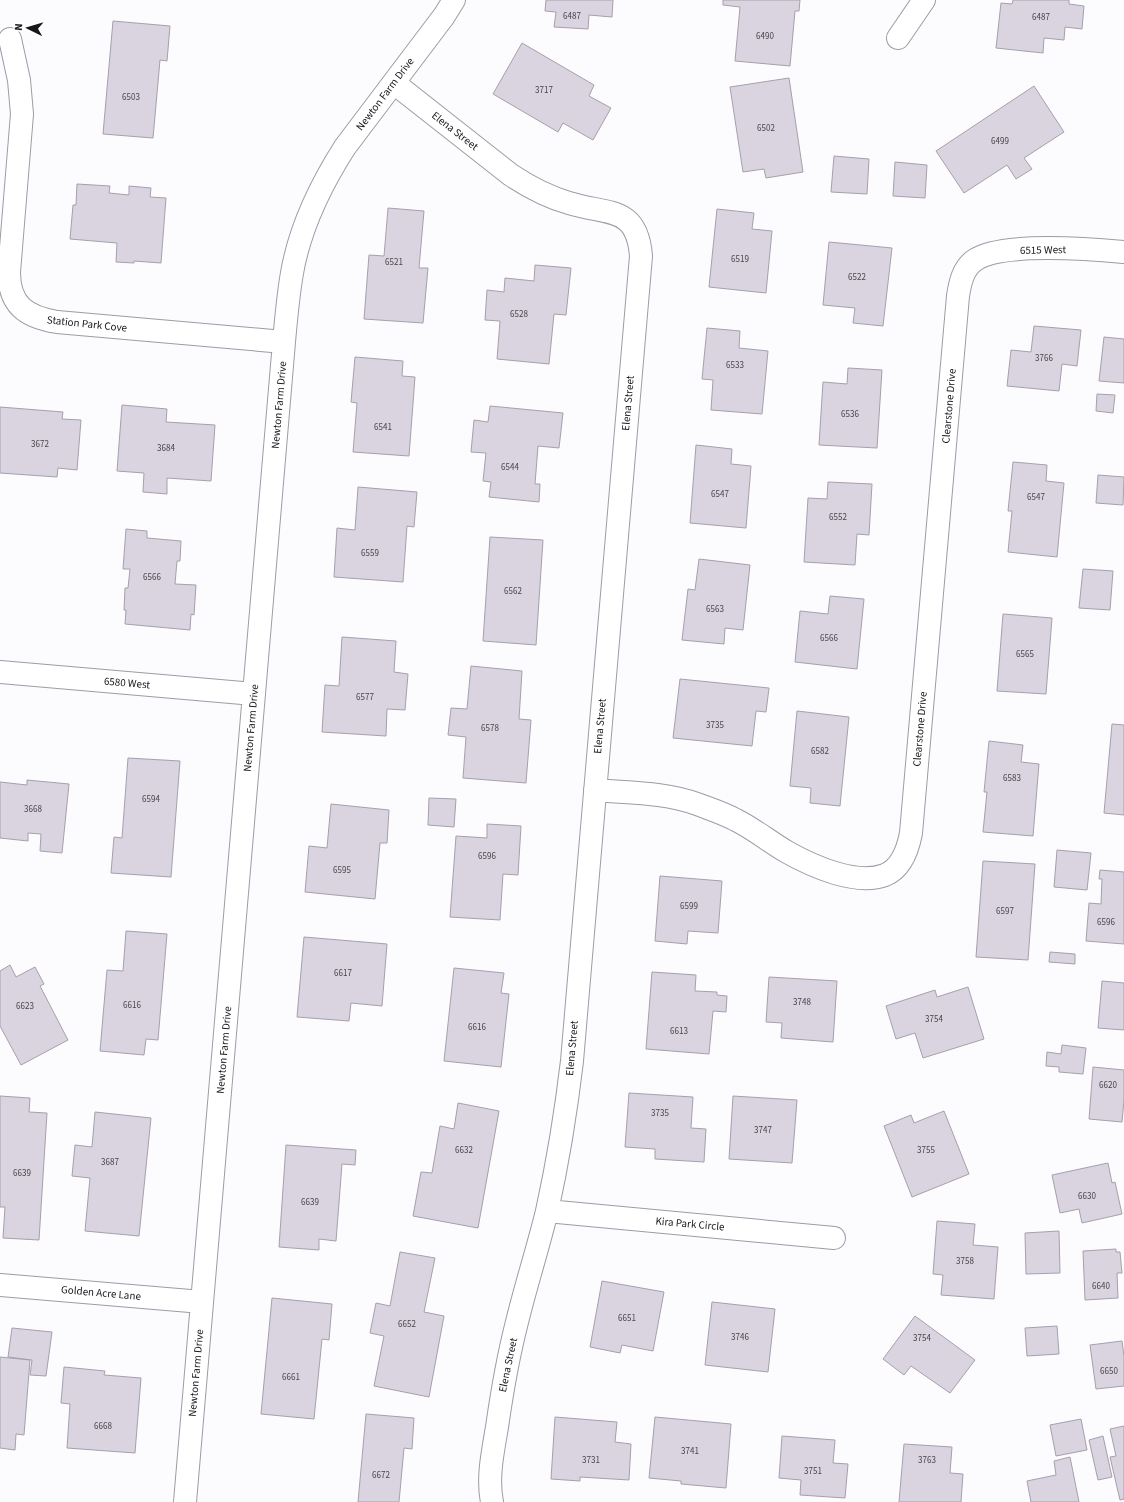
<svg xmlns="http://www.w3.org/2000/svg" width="1124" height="1502" viewBox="0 0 1124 1502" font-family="'Source Sans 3',sans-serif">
	<rect width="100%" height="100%" fill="#fcfbfd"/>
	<path fill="#dad4e1" stroke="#a5a0ac" d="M546,0H613L612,17L589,15L588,29L554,27L556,12L545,11Z
		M723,0H800L799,11H795L790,66L735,61L740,7L723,5Z
		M1013,0H1069V4L1084,6L1082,29L1065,27L1064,40L1044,38L1043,53L996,48L1001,3L1012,4Z
		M113,21L170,26L167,61L160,60L153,138L103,134Z
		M522,43L594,85L589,96L611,108L593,140L563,123L558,132L493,94Z
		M789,78L803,172L766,178L764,169L743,172L730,87Z
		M1034,86L1064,132L1024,158L1032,169L1016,179L1007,165L964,193L936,151Z
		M834,156L869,159L867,194L831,192Z
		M895,162L927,165L925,198L893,196Z
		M77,184L110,186L109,193L129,195V186L151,188L150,197L166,198L161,263L134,261V263L116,262L117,243L70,239L73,205H76Z
		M388,208L424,211L419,268H428L423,323L364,319L369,255L384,256Z
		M717,209L754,213L752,229L772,231L766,293L709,287Z
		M829,242L892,248L883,326L853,323L855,308L823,305Z
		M535,265L571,268L566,315L554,314L549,364L497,359L500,321L485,320L487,290L504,292L505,278L534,281Z
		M1034,326L1081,330L1077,366L1062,364L1059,391L1007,386L1011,350L1031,352Z
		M707,328L740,331L739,348L768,351L762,414L711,410L713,380L702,379Z
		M1104,337L1124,339V383L1099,381Z
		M355,357L403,361L402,376L415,377L409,456L353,452L357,403L351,402Z
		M848,368L882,370L877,448L819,445L823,382L847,384Z
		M1097,394L1115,395L1113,413L1096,411Z
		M122,405L167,409L166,422L215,425L211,481L167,478V494L143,492L144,473L117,471Z
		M490,406L563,413L559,448L538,446L535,484H540L539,502L489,497L491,482L483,481L486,453L471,452L474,420L488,422Z
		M0,407L63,412L62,419L81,420L77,470L58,468L57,477L0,473Z
		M696,445L732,449L731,464L751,466L746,528L690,523Z
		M1013,462L1047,465L1046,481L1064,483L1057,557L1008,552L1012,511H1008Z
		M1098,475L1124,477L1123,505L1096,503Z
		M828,482L872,484L869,535L857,534L855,565L804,562L808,498L827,499Z
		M358,487L417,492L414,527L407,526L403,582L334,577L337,528L355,530Z
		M126,529L147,531V538L181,541L180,561H177L175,584L196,585L194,615L191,614L190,630L125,624L126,610H124L125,588H128L130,569H123Z
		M490,537L543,540L536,645L483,641Z
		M699,559L750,565L743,630L725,628L724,644L682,640L688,589L695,590Z
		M1083,569L1113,571L1110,610L1079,608Z
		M830,596L864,599L857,669L795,662L800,611L828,614Z
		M1003,614L1052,618L1046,694L997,691Z
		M342,637L396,641L394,672L408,674L405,710L387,709L386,736L322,732L325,685L339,686Z
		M471,666L522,671L519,719L531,720L526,783L463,778L466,737L448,735L451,708L467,709Z
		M680,679L769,688L766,712L756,711L752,746L673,738Z
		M797,711L849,717L840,806L810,803L811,788L790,786Z
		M1112,724L1124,725V815L1104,813Z
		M989,741L1023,745L1021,762L1039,764L1033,836L983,832L987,792H984Z
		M128,758L180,761L171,877L111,873L114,837L122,838Z
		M27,780L69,784L62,853L40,851L41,834L28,833V841L0,838V782L27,785Z
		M429,798L456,799L454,827L428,825Z
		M331,804L389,810L387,843H380L375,899L305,892L309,846L327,848Z
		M487,824L521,826L518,875L503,874L500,920L450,917L456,836L487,838Z
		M1057,850L1091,853L1087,890L1054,887Z
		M983,861L1035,864L1028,960L976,957Z
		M1100,870L1124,872V944L1086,941L1089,903L1101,904L1102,879H1099Z
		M660,876L722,881L718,933L688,931L687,944L655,941Z
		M126,931L167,934L158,1040L146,1039L144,1055L100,1051L107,970L123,971Z
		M304,937L387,944L382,1006L351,1003L349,1021L297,1017Z
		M1050,952L1075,954V964L1049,962Z
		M10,965L16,977L35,967L44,984L40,986L68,1040L21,1065L0,1026V971Z
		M454,968L504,973L501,993L509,994L501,1067L444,1061Z
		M652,972L696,975L695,991L717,992V995L727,996L726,1012L713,1011L709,1054L646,1049Z
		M769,977L837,981L833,1042L781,1038L782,1023L766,1022Z
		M1102,981L1124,983V1030L1098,1028Z
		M968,987L984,1039L923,1058L915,1033L896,1039L886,1006L935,990L937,997Z
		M1062,1045L1086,1048L1083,1074L1059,1072V1067L1046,1066L1047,1052L1061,1054Z
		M1093,1067L1124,1070V1100L1122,1122L1089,1119Z
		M629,1093L693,1097L691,1128L706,1129L704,1162L655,1159V1149L625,1147Z
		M0,1096L30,1098L29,1112L47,1113L39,1240L3,1238L5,1207H0Z
		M733,1096L797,1100L792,1163L729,1159Z
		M458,1103L499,1111L478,1228L413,1216L421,1172L432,1173L440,1126L454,1129Z
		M944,1111L969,1174L912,1197L884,1126L911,1115L914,1123Z
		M95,1112L151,1118L139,1236L85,1231L90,1178L72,1176L75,1145L92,1147Z
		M286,1145L356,1150L355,1165L342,1164L336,1241L319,1239V1250L279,1247Z
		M1108,1163L1112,1183L1115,1182L1122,1214L1082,1223L1079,1209L1060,1213L1052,1175Z
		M937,1221L975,1224L973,1245L998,1247L994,1299L941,1295L943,1275L933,1274Z
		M1059,1231L1060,1273L1026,1274L1025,1233Z
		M1116,1249V1252H1120L1122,1273H1117L1118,1298L1085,1300L1083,1251Z
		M400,1252L435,1258L424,1312L444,1316L429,1397L374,1386L384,1336L370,1333L376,1303L390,1306Z
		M602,1281L664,1292L653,1351L622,1345L620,1353L590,1347Z
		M272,1298L332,1304L329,1340L322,1339L314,1419L261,1414Z
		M712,1302L775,1309L768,1372L705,1365Z
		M915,1316L975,1360L950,1393L911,1366L904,1375L883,1359Z
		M1057,1326L1059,1354L1027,1356L1025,1328Z
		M12,1328L52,1332L46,1376L30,1375L32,1360L8,1357Z
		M1122,1341L1124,1356V1386L1096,1389L1090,1345Z
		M0,1357L30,1360L24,1435L16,1434L15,1450L0,1448Z
		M64,1367L105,1371L104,1375L141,1378L135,1453L67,1448L70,1404L61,1403Z
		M366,1414L414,1418L412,1449L404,1448L399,1502H358Z
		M555,1417L617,1422L615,1442L631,1444L629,1480L580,1477V1481L551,1479Z
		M655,1417L731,1424L726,1488L681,1484V1481L649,1478Z
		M1081,1419L1087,1450L1056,1456L1050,1425Z
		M1124,1426V1499L1120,1500L1110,1457L1116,1456L1110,1429Z
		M782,1436L835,1440L833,1463L848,1464L845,1498L800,1495L801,1480L779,1478Z
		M1103,1436L1112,1477L1098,1480L1089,1440Z
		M904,1444L952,1447L950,1473L963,1474L961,1502H899Z
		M1070,1457L1079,1502H1031L1027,1481L1056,1475L1054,1461Z"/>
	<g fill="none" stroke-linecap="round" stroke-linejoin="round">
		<g stroke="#9f9aa6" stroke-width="24">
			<path id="minor" d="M898,38L924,0
				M10,39L19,80L22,114L9,272C9,305 26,317 57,322L284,342
				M394,83L511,175C529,187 548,197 569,203C607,215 637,205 641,256L572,1061C566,1112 558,1161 547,1211C538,1248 526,1285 517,1322C508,1357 502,1392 497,1427C493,1451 487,1478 492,1502
				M0,672L254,694
				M595,790C628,793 665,792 697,804C710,809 723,813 736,820C754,829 770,842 787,852C812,866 856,886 885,875C902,868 908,849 911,833L958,296C960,283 963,268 975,260C1001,242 1091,249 1124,252
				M547,1211L834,1238
				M0,1285L202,1302
				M185,1502L284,342C286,319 288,296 292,273C300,227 320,186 345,147L444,16L454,0"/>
		</g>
		<use href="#minor" stroke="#fff" stroke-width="22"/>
	</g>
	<g text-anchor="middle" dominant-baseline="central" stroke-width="3" stroke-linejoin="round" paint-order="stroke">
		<g font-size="9" fill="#48464c">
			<text x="572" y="16">6487</text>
			<text x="1041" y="17">6487</text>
			<text x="765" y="36">6490</text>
			<text x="544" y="90">3717</text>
			<text x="131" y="97">6503</text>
			<text x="766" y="128">6502</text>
			<text x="1000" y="141">6499</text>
			<text x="740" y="259">6519</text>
			<text x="394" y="262">6521</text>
			<text x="857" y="277">6522</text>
			<text x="519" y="314">6528</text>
			<text x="1044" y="358">3766</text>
			<text x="735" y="365">6533</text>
			<text x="850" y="414">6536</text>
			<text x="383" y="427">6541</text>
			<text x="40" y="444">3672</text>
			<text x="166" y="448">3684</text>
			<text x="510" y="467">6544</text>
			<text x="720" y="494">6547</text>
			<text x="1036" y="497">6547</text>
			<text x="838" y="517">6552</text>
			<text x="370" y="553">6559</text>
			<text x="152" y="577">6566</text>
			<text x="513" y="591">6562</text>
			<text x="715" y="609">6563</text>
			<text x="829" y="638">6566</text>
			<text x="1025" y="654">6565</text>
			<text x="365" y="697">6577</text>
			<text x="715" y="725">3735</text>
			<text x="490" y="728">6578</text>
			<text x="820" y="751">6582</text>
			<text x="1012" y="778">6583</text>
			<text x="151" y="799">6594</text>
			<text x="33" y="809">3668</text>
			<text x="487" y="856">6596</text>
			<text x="342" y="870">6595</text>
			<text x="689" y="906">6599</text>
			<text x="1005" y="911">6597</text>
			<text x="1106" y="922">6596</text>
			<text x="343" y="973">6617</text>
			<text x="802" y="1002">3748</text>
			<text x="132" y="1005">6616</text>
			<text x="25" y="1006">6623</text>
			<text x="934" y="1019">3754</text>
			<text x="477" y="1027">6616</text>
			<text x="679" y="1031">6613</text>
			<text x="1108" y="1085">6620</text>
			<text x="660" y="1113">3735</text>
			<text x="763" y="1130">3747</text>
			<text x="464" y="1150">6632</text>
			<text x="926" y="1150">3755</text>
			<text x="110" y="1162">3687</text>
			<text x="22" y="1173">6639</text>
			<text x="1087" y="1196">6630</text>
			<text x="310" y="1202">6639</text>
			<text x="965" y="1261">3758</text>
			<text x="1101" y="1286">6640</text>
			<text x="627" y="1318">6651</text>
			<text x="407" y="1324">6652</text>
			<text x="740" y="1337">3746</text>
			<text x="922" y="1338">3754</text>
			<text x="1109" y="1371">6650</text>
			<text x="291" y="1377">6661</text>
			<text x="103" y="1426">6668</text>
			<text x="690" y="1451">3741</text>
			<text x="591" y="1460">3731</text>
			<text x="927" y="1460">3763</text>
			<text x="813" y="1471">3751</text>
			<text x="381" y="1475">6672</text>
		</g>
		<g font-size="11" fill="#18161a" stroke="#fff">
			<text transform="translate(385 94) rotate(-53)">Newton Farm Drive</text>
			<text transform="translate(455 131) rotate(38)">Elena Street</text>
			<text transform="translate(1043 250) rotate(-1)">6515 West</text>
			<text transform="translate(87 324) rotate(6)">Station Park Cove</text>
			<text transform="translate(628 403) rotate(-85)">Elena Street</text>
			<text transform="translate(279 405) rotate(-85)">Newton Farm Drive</text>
			<text transform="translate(949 406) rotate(-85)">Clearstone Drive</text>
			<text transform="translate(127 683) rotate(5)">6580 West</text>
			<text transform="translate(600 726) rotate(-85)">Elena Street</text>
			<text transform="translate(251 728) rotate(-85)">Newton Farm Drive</text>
			<text transform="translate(920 729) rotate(-85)">Clearstone Drive</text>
			<text transform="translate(572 1048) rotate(-85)">Elena Street</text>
			<text transform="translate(224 1050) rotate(-85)">Newton Farm Drive</text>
			<text transform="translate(690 1224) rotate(5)">Kira Park Circle</text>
			<text transform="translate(101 1293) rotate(5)">Golden Acre Lane</text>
			<text transform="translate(508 1365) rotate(-78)">Elena Street</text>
			<text transform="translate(196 1373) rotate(-85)">Newton Farm Drive</text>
		</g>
	</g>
	<g transform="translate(28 28) rotate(275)" stroke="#ffffff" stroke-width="3" paint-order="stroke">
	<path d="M0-3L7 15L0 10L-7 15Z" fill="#18161a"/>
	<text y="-6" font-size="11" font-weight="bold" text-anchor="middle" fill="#18161a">N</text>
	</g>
</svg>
